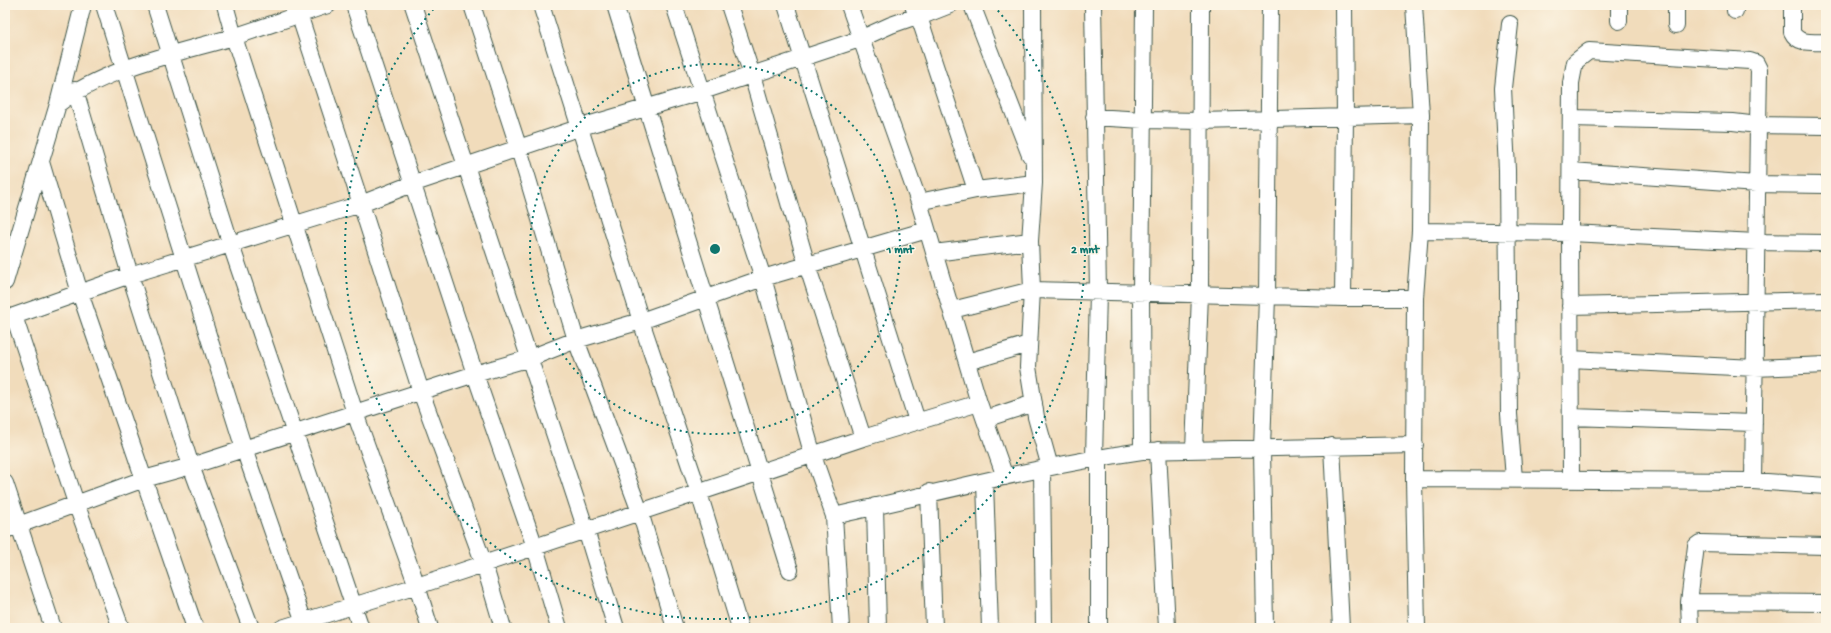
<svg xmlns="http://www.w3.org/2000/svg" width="1831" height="633" viewBox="0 0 1831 633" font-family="'Gochi Hand',sans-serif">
	<rect width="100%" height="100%" fill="#fcf5e5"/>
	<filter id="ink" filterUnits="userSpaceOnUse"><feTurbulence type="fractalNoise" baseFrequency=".025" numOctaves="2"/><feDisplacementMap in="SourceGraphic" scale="8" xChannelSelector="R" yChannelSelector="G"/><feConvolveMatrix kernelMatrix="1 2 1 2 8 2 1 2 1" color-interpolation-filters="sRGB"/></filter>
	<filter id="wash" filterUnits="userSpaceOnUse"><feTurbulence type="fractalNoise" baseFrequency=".012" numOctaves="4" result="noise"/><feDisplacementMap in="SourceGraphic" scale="16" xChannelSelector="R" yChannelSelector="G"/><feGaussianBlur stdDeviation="0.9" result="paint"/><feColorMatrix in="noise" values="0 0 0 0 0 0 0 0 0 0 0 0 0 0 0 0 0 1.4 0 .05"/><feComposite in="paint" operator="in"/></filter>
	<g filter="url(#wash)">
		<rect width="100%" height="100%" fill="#f1dcbb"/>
	</g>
	<g filter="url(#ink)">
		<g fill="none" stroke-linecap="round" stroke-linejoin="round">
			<g stroke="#3e5548" stroke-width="18">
				<path id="street" d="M104,5L244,449L306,628
					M155,5L231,245L361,628
					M225,5L234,37L355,413L417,586L430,628
					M296,5L361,204L421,392L484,564L503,628
					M354,5L475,374L535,547L559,628
					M413,5L586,530L616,628
					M472,5L519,149L576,340L640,512L675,628
					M541,5L641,321L699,493L740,628
					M615,5L790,570
					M674,5L763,278L813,456L834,516L841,628
					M729,5L752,75L807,265L863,438
					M786,5L917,421
					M849,5L919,202L979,403L1005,477
					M913,5L917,18L921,23L976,190
					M972,5L1030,155
					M1033,5L1034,183L1030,241L1032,290L1028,367L1036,417L1050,467
					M1093,5L1098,292L1094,458
					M1414,5L1421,115L1420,231L1415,298L1414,479L1417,628
					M1619,5V21
					M1735,5V11
					M1792,5V32C1798,45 1814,42 1826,42
					M1510,24L1503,88L1507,170L1509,414L1514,479
					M1676,25V5
					M75,90L130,275L191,466L251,628
					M58,104C107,67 175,54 233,37C265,27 296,15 328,5
					M1094,117L1143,120L1201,121L1421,115
					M1571,118L1733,122L1758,125L1753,481
					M1826,126L1758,125L1759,69L1756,63L1750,61L1589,51L1575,62L1571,83L1570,233L1757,242L1826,243
					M41,162L80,293L195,628
					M1571,171L1757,184L1826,185
					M919,202L976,190L1034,183
					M1420,231L1570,233L1571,480
					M934,253L1030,241
					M5,282L58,104L83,5
					M1343,298L1345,117L1344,5
					M1570,306L1826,300
					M952,310L1032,290L1343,298H1415
					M14,316L76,503L121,628
					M5,321L14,316L130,275L361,204L412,184L581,127L703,91L860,39L891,25L911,18H917L950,5
					M1570,359L1755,368L1826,365
					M967,362L1029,344
					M1571,417L1754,423
					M985,419L1034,403
					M1332,446L1341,628
					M1158,450L1167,628
					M1194,450L1200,294L1201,5
					M1142,451L1141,293L1144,5
					M1042,469L1044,628
					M1414,479L1753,481L1826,486
					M985,482L990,628
					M5,483L53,628
					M929,492L934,628
					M875,506L878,628
					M834,516C936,493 1038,466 1142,451L1415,445
					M5,530L144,479L191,466L475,374L530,358L576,340L641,321L763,278L927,230
					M1689,602L1826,603
					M282,628L417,586L863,438L979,403
					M1099,628V457
					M1265,628L1262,449L1267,296L1270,5
					M1690,628L1689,602L1696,546L1700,543L1826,546"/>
			</g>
			<use href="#street" stroke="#fff" stroke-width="16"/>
		</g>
	</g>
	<g fill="none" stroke="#0f766e" stroke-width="2" stroke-dasharray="2 4">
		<circle cx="715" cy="249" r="185"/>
		<path d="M994 6A370 370 0 1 1 436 6"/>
	</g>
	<circle cx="715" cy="249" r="6" fill="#0f766e" stroke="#fcf5e5" stroke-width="2"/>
	<g font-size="12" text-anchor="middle" font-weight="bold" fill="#0f766e" stroke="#fcf5e5" stroke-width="3" stroke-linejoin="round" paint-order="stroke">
		<text x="900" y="253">1 mnt</text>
		<text x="1085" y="253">2 mnt</text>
	</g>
	<rect width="1831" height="633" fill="none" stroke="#fcf5e5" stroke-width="20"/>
</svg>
